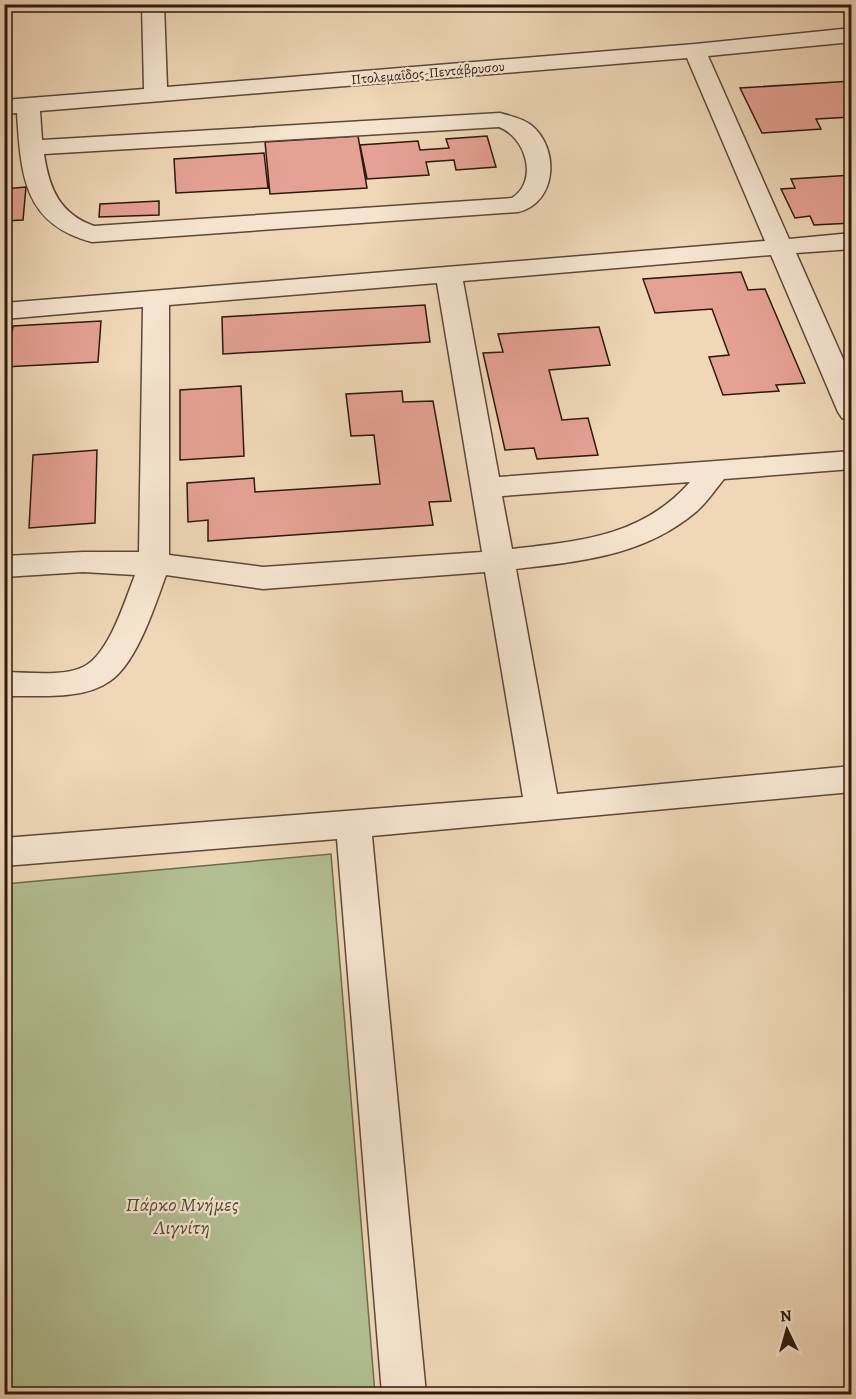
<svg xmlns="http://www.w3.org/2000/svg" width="856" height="1399" viewBox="0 0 856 1399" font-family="Alegreya,serif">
	<rect width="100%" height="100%" fill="#efd7b7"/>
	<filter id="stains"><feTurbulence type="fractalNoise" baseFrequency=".00333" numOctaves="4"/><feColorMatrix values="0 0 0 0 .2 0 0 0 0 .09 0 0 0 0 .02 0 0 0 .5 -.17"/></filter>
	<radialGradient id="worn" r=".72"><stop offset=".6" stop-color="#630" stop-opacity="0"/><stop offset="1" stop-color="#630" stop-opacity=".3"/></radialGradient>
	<path fill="#b2bf93" stroke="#706c51" stroke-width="1.5" d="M331,854L375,1394H5V884Z"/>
	<path fill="#e5a194" stroke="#2e190f" stroke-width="1.5" d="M852,81V117L816,119L821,129L762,133L740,88Z
		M358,136L367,188L270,194L265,142Z
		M487,136L496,167L456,170L454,160L426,162L429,175L367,179L360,145L418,141L420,150L449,148L446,139Z
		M264,153L268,188L176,193L174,159Z
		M852,175V209H848L852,223L814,225L810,216L795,218L781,189L795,188L791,179Z
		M26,187L23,220L4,221V189Z
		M159,201V215L99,217L100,204Z
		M741,272L748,290L765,289L805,383L776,385L779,391L723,395L709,357L729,355L712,309L655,313L643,279Z
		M425,305L430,342L223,354L222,317Z
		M101,321L98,362L4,367V333L12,332L13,326Z
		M599,327L610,365L549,370L562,420L588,418L598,455L537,459L534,448L505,450L483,353L503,352L498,334Z
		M241,386L244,456L180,460V390Z
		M402,391L403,402L433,401L451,501L429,502L433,525L208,541V520L188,522L187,483L254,478L255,492L380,484L374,435L351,436L346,394Z
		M97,450L95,523L29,528L33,455Z"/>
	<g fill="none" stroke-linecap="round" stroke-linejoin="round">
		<g stroke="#5e4839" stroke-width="3">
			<path id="minor" d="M142,4H164L167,87L695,44L852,28V42L708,56L789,239L852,233V249L796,253L852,379V421L842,418L838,412L771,255L463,281L499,477L852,451V469L724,479C715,490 707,502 697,511C644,556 582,561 516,569L557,794L852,766V792L372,836L426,1394H382L337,839L4,866V838L523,797L485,572L263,589L166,575C155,605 137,663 110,681C82,701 37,695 4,696V672C28,672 62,677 83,667C109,655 125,600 135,575L83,572L4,577V556L83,552H139L143,307L4,319V303L765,241L687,58L40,111L42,140L500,113C510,116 522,118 531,125C560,148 557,203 518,212L92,242C23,224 21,174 17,113L4,114V100L144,89ZM499,127C526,137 539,181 512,198L94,226C60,214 49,189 44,154ZM437,283L482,552L263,567L169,555V305ZM690,482C642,537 579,541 512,549L502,496Z"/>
		</g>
		<use href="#minor" fill="#f5e5d0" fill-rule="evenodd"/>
	</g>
	<g text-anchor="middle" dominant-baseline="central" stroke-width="4.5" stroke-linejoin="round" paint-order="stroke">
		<g font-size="14" fill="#2e190f" stroke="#f5e5d0">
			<text transform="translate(428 73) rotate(-5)">Πτολεμαΐδος-Πεντάβρυσου</text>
		</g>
		<g font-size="20" font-style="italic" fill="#564b37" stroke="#f5e5d0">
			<text x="182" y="1204">Πάρκο Μνήμες<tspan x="182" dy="23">Λιγνίτη</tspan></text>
		</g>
	</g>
	<rect width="856" height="1399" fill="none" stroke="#efd7b7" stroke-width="24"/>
	<rect x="6" y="6" width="844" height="1387" fill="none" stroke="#2e190f" stroke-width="3"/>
	<rect x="12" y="12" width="832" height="1375" fill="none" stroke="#2e190f" stroke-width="1.5"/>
	<g transform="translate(787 1330) rotate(355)" stroke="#f5e5d0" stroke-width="4.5" paint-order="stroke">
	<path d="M0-4.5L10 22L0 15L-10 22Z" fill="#2e190f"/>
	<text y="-9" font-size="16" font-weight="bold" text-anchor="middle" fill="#2e190f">N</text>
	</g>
	<rect width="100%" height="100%" filter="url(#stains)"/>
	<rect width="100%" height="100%" fill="url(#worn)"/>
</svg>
